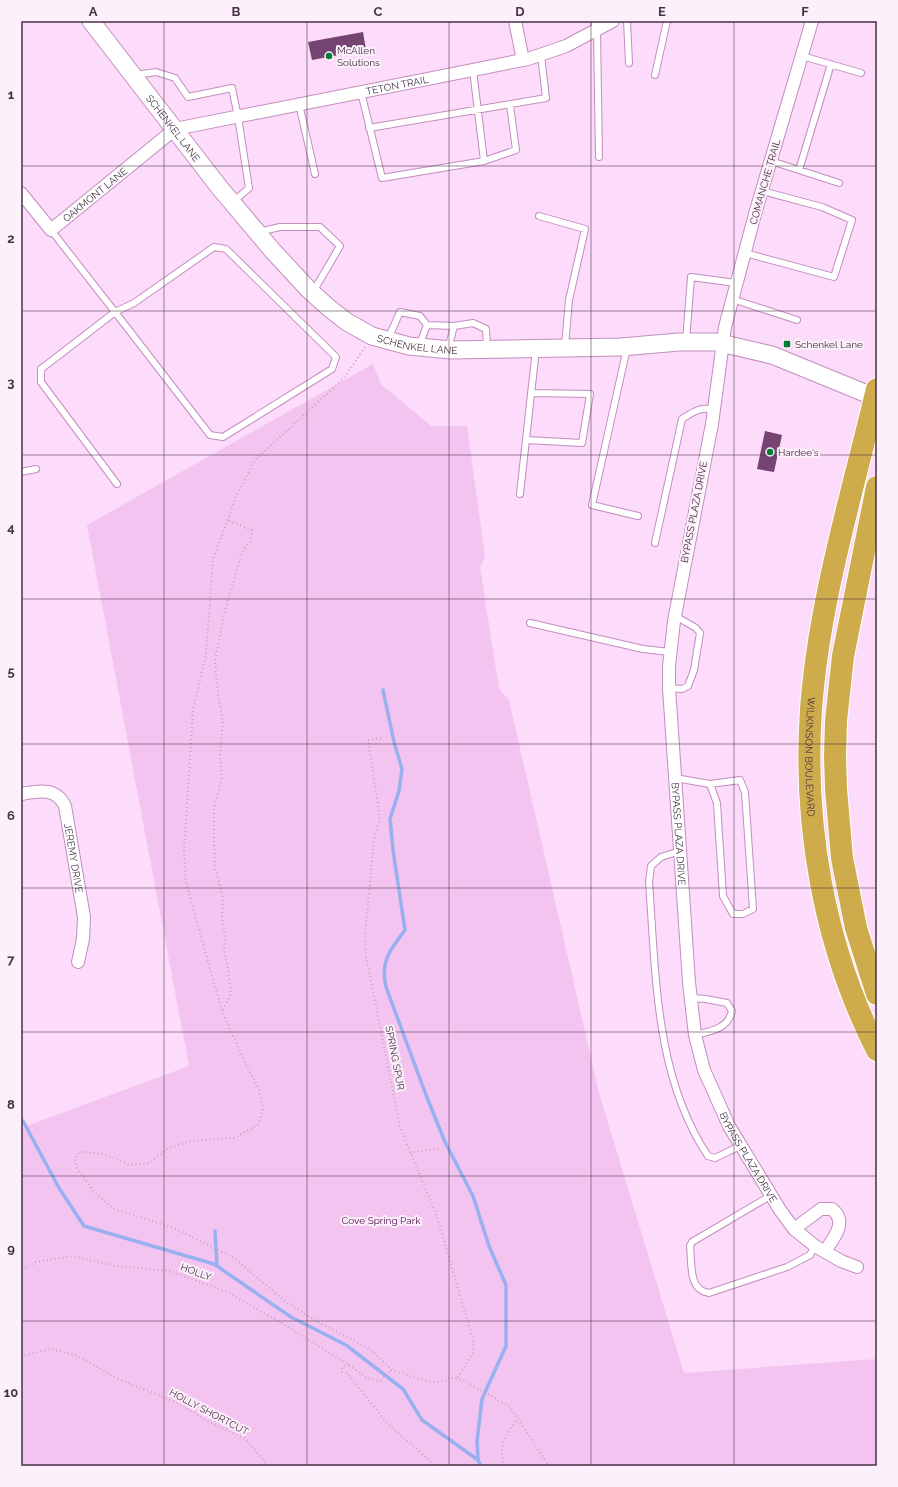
<svg xmlns="http://www.w3.org/2000/svg" width="898" height="1487" viewBox="0 0 898 1487" font-family="Raleway,sans-serif">
	<rect width="100%" height="100%" fill="#fddbfa"/>
	<path fill="#f3c4ef" d="M373,364L381,384L431,426H467L485,557L480,567L499,689L509,700L599,1093L684,1373L877,1359V1466H21V1128L189,1066L87,525Z"/>
	<g fill="none" stroke-linecap="round" stroke-linejoin="round">
		<path stroke="#99b0f0" stroke-width="3.5" d="M383,690L394,742L402,769L399,791L390,819L393,850L405,930C390,950 380,961 386,987L426,1095L445,1142L473,1196L489,1246L506,1285V1346L482,1399L477,1441L478,1460
			M21,1121H23L59,1188L84,1226L214,1264L291,1317L346,1345L403,1389L422,1420L478,1460L481,1466
			M215,1231L217,1266"/>
	</g>
	<path fill="#754472" d="M363,32L366,50L312,60L308,42Z
		M765,431L782,435L774,472L757,469Z"/>
	<g fill="none" stroke-linecap="round" stroke-linejoin="round">
		<g stroke="#c38dbf" stroke-width="8">
			<path id="lane" d="M594,21L597,31L599,157
				M627,21L629,63
				M802,56L861,73
				M473,70L484,161
				M135,75L156,72L175,78L188,97L232,88L238,117L249,188L233,202
				M655,75L667,21
				M361,92L382,178L484,161L516,150L510,105
				M299,104L315,174
				M369,128L546,98L541,55
				M771,161L839,183
				M799,170L831,64
				M539,216L585,229L569,300L565,346
				M51,230L115,312L41,369V382L117,484
				M258,232L280,227H320L340,246L313,292
				M214,247L226,249L336,357L332,369L223,437L210,435L115,312L134,303Z
				M745,253L834,277L852,220L822,207L762,191
				M732,299L797,320
				M388,339L400,312L420,316L427,325
				M686,341L691,277L736,283
				M419,346L427,325L454,326
				M627,348L592,505L638,516
				M448,349L454,326L473,323L486,329L487,348
				M526,440L582,443L590,394L531,393
				M21,472L36,469
				M520,494L536,349
				M655,543L682,419C693,412 701,406 714,410
				M530,623L643,649L670,652
				M669,688L682,689L688,686L694,670L700,633L696,628L675,616
				M675,778L710,784L717,803L723,896L733,914H743L753,909L745,792L740,780L710,784
				M680,851L661,857L651,866L649,882C656,975 655,1077 708,1156L715,1158L740,1146
				M691,998L706,999L727,1003L732,1011C728,1029 711,1031 695,1035
				M770,1196L692,1242L690,1246C692,1263 688,1290 709,1293L787,1267L810,1255L815,1246"/>
		</g>
		<g stroke="#c38dbf" stroke-width="14">
			<g id="street">
				<path d="M515,21L523,60"/>
				<path id="s1" d="M812,21L755,214L725,327L712,424L674,621L669,666V688L689,982L695,1035L704,1070L729,1126L780,1210L794,1229L815,1246L841,1261L857,1267"/>
				<path id="s2" d="M21,193L51,230L175,129L528,59L566,46L613,21"/>
				<path id="s3" d="M21,794C39,791 56,787 65,806L84,917L83,939L78,962"/>
				<path d="M794,1229L821,1209H832C848,1222 834,1238 825,1251"/>
			</g>
		</g>
		<g stroke="#c38dbf" stroke-width="19">
			<g id="secondary">
				<path id="s4" d="M91,21L219,187L272,250L309,290L329,308L347,322L372,336L409,346L451,350L621,347L679,342H716L772,355L877,398"/>
			</g>
		</g>
		<g stroke="#fff" stroke-width="24">
			<g id="highway">
				<path id="s5" d="M877,389C852,494 819,601 811,709C803,825 824,946 877,1050"/>
				<path d="M877,487L843,656L836,721L835,755L836,789L842,858L856,928L877,994"/>
			</g>
		</g>
		<path stroke="#c3a5c0" stroke-width="2" stroke-dasharray="1 3" stroke-linecap="butt" d="M365,347L344,378L255,460L236,497L213,559L206,654L193,710L184,852L186,883L222,1011L247,1067L259,1089L263,1111L258,1125L234,1138L190,1141L169,1148L149,1163L131,1165L104,1154L86,1152L79,1153L75,1158L77,1168L94,1192L114,1209L174,1228L234,1258L286,1302L320,1323L370,1349L392,1370L429,1382L444,1381L450,1377L465,1381L510,1407L549,1466
			M381,738L368,740L380,819L374,839L365,935L366,956L400,1127L436,1214L473,1339V1353L457,1378
			M223,1010L231,994L228,968L224,952L225,936L222,918L223,897L215,867L214,839V808L222,779L220,755L223,721L218,695L215,661L223,618L242,552L250,542L252,530L227,520
			M410,1153L440,1148
			M21,1270L36,1262L73,1256L116,1266L170,1271L227,1292L283,1324L355,1369L366,1378L380,1381L392,1370
			M21,1356L51,1349L75,1355L119,1379L178,1403L209,1422L246,1439L268,1466
			M349,1365L342,1367V1372L347,1373L387,1423L436,1466
			M505,1466C497,1443 505,1438 517,1419"/>
		<use href="#lane" stroke="#fff" stroke-width="6"/>
		<use href="#street" stroke="#fff" stroke-width="12"/>
		<use href="#secondary" stroke="#fff" stroke-width="17"/>
		<use href="#highway" stroke="#cfac4b" stroke-width="22"/>
	</g>
	<path fill="none" stroke="#473145" stroke-width="1" stroke-opacity="0.55" d="M164,21V1466M307,21V1466M449,21V1466M591,21V1466M734,21V1466M21,166H877M21,311H877M21,455H877M21,599H877M21,744H877M21,888H877M21,1032H877M21,1176H877M21,1321H877"/>
	<g fill="#037d34" stroke="#fcf0fb" stroke-width="1.5">
		<circle cx="329" cy="56" r="4"/>
		<rect x="783" y="340" width="8" height="8" rx="2"/>
		<circle cx="770" cy="452" r="4"/>
	</g>
	<g text-anchor="middle" dominant-baseline="central" stroke-width="4" stroke-linejoin="round" paint-order="stroke">
		<g font-size="10" fill="#473145" stroke="#fcf0fb" text-anchor="start">
			<text x="337" y="50">McAllen<tspan x="337" dy="12">Solutions</tspan></text>
			<text x="795" y="344">Schenkel Lane</text>
			<text x="778" y="452">Hardee's</text>
		</g>
		<g font-size="10" fill="#473145" stroke="#fcf0fb">
			<text stroke="none"><textPath href="#s2" startOffset="434">TETON TRAIL</textPath></text>
			<text stroke="none"><textPath href="#s4" startOffset="135">SCHENKEL LANE</textPath></text>
			<text transform="translate(765 182) rotate(-74)">COMANCHE TRAIL</text>
			<text stroke="none"><textPath href="#s2" startOffset="104">OAKMONT LANE</textPath></text>
			<text stroke="none"><textPath href="#s4" startOffset="471">SCHENKEL LANE</textPath></text>
			<text transform="translate(694 512) rotate(-79)">BYPASS PLAZA DRIVE</text>
			<text stroke="none"><textPath href="#s5" startOffset="375">WILKINSON BOULEVARD</textPath></text>
			<text stroke="none"><textPath href="#s1" startOffset="830">BYPASS PLAZA DRIVE</textPath></text>
			<text stroke="none"><textPath href="#s3" startOffset="103">JEREMY DRIVE</textPath></text>
			<text transform="translate(395 1058) rotate(79)">SPRING SPUR</text>
			<text stroke="none"><textPath href="#s1" startOffset="1166">BYPASS PLAZA DRIVE</textPath></text>
			<text transform="translate(196 1272) rotate(20)">HOLLY</text>
			<text transform="translate(209 1412) rotate(28)">HOLLY SHORTCUT</text>
		</g>
		<g font-size="10" fill="#510e50" stroke="#fcf0fb">
			<text x="381" y="1220">Cove Spring Park</text>
		</g>
	</g>
	<rect width="898" height="1487" fill="none" stroke="#fcf0fb" stroke-width="44"/>
	<rect x="22" y="22" width="854" height="1443" fill="none" stroke="#473145" stroke-width="1.5"/>
	<g font-size="13" text-anchor="middle" font-weight="bold" fill="#473145">
		<text x="93" y="16">A</text>
		<text x="236" y="16">B</text>
		<text x="378" y="16">C</text>
		<text x="520" y="16">D</text>
		<text x="662" y="16">E</text>
		<text x="805" y="16">F</text>
		<text x="11" y="99">1</text>
		<text x="11" y="243">2</text>
		<text x="11" y="387">3</text>
		<text x="11" y="532">4</text>
		<text x="11" y="676">5</text>
		<text x="11" y="820">6</text>
		<text x="11" y="964">7</text>
		<text x="11" y="1109">8</text>
		<text x="11" y="1253">9</text>
		<text x="11" y="1397">10</text>
	</g>
</svg>
